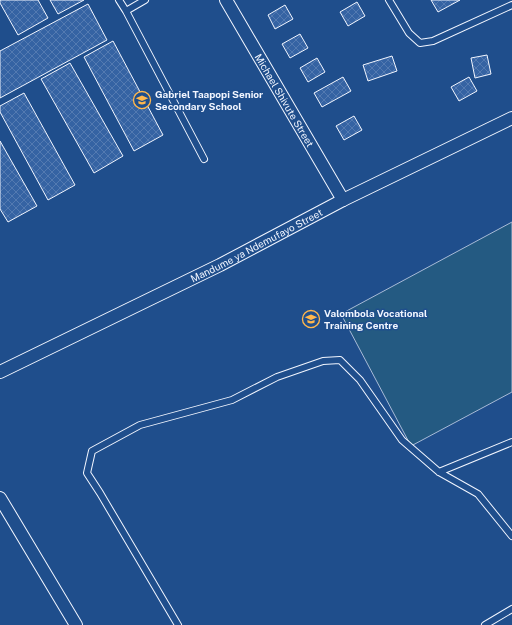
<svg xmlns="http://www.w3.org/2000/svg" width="512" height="625" viewBox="0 0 512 625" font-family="'Public Sans',sans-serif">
	<defs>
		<pattern id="building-cross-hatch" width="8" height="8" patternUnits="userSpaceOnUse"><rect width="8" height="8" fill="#3563a3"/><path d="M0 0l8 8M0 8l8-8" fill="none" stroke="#537ab1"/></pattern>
	</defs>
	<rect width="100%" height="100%" fill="#1f4e8c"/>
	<path fill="#245a82" stroke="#a8bbd7" d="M512,222V392L411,446L341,314Z"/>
	<path fill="url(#building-cross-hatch)" stroke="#f2f6ff" d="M0,0H38L48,18L18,35L0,3Z
		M50,0H84L58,14Z
		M431,0H460L438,12Z
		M357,2L365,16L348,26L340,12Z
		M88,4L107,40L0,98V51Z
		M285,5L293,19L275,29L268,15Z
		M300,34L308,48L290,58L282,44Z
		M113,41L163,135L134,151L84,57Z
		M487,55L491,74L475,78L471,58Z
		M392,56L397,71L368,81L363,65Z
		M317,58L325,72L308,82L300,68Z
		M70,63L123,156L94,173L41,79Z
		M343,77L351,91L322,107L314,93Z
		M469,77L477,91L459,101L451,87Z
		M24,93L75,185L48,200L0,112V106Z
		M354,116L362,130L344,140L336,126Z
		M0,141L37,206L8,222L0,209Z"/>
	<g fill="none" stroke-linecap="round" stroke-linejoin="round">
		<g stroke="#f2f6ff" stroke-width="8">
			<path id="service" d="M119,0L126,11L145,0
				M389,0L409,33L420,43L433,41L512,5
				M126,11L204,159
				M439,472L512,442
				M178,625L100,493L87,473L92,451L140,425L232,400L277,377L323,361L340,360L360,380L402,440L439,472L478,494L512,536
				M485,625L512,609"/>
		</g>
		<g stroke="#f2f6ff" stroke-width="14">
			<g id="minor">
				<path id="s1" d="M226,0L343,200"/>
				<path id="s2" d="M0,372L220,265L343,200L512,118"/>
				<path d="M0,498L76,625"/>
			</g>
		</g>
		<use href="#service" stroke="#1f4e8c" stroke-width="6"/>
		<use href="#minor" stroke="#1f4e8c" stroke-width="12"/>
	</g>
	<defs>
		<g id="school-ring" transform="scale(0.9)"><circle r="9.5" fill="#1f4e8c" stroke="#ffb74d" stroke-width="1.5"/><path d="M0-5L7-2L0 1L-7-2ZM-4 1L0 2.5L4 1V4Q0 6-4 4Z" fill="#ffb74d"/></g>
	</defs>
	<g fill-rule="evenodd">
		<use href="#school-ring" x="142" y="100"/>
		<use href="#school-ring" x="311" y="319"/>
	</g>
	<g text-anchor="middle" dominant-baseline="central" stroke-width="3" stroke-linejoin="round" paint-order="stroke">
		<g font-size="10" font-weight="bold" fill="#f2f6ff" stroke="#1f4e8c" text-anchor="start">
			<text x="155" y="94">Gabriel Taapopi Senior<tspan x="155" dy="12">Secondary School</tspan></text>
			<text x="324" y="313">Valombola Vocational<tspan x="324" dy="12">Training Centre</tspan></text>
		</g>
		<g font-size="10" fill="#f2f6ff" stroke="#1f4e8c">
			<text stroke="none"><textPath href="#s1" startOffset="116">Michael Shivute Street</textPath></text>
			<text stroke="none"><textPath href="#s2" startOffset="286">Mandume ya Ndemufayo Street</textPath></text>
		</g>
	</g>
</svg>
